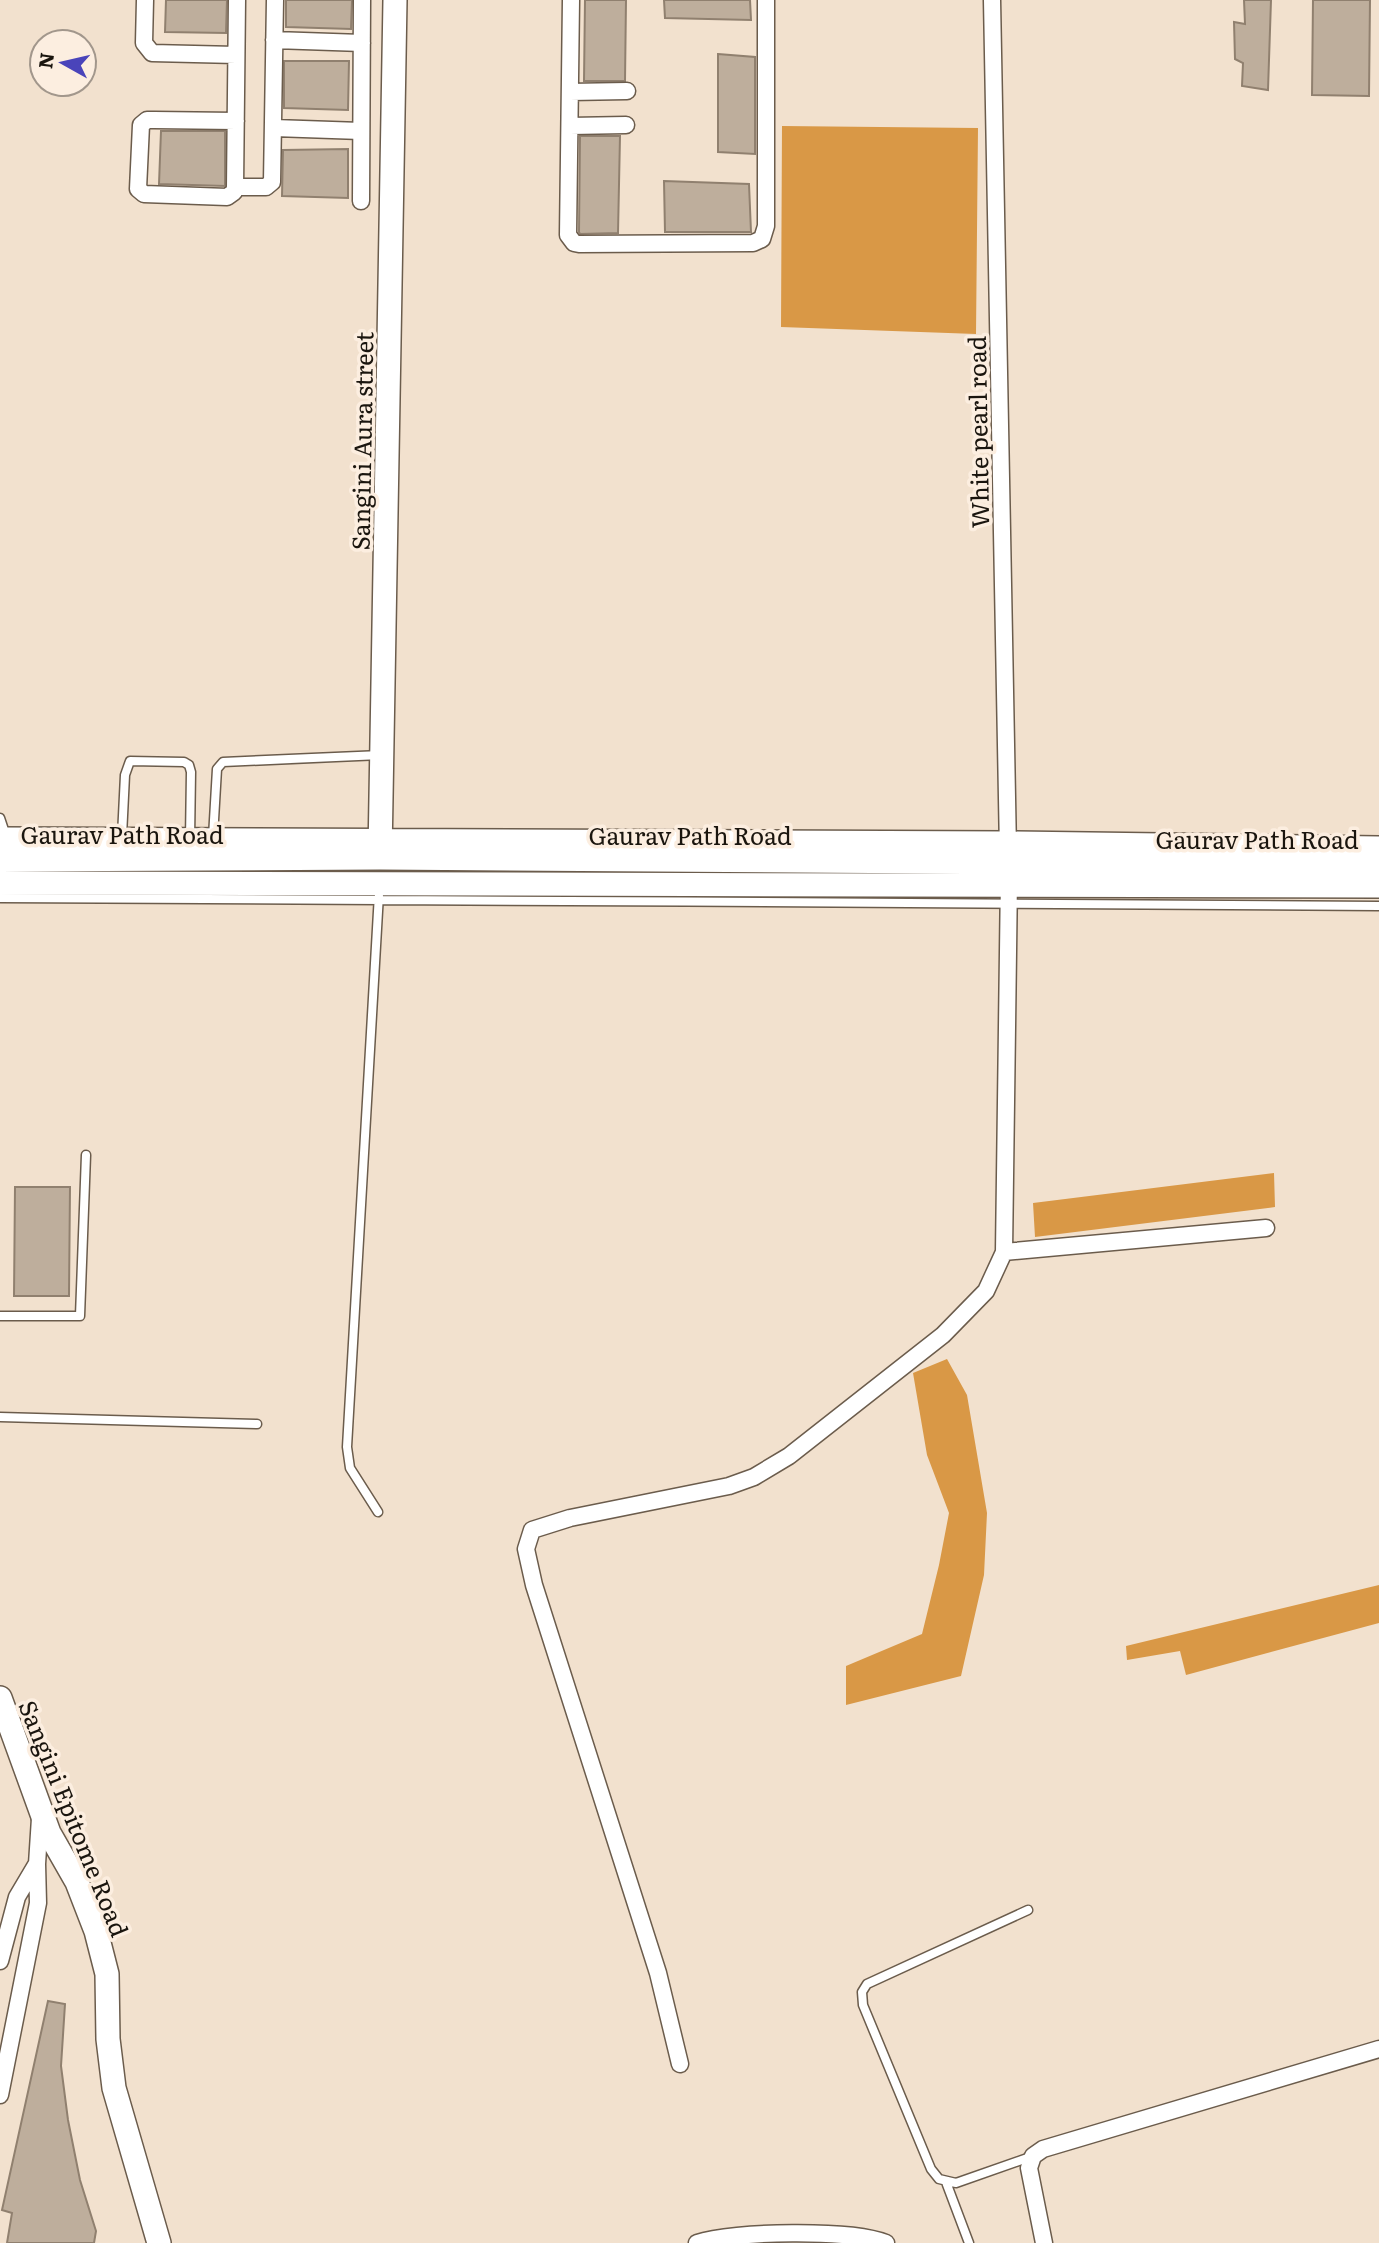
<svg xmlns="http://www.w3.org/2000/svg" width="1379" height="2243" viewBox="0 0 1379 2243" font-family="Literata,serif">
	<rect width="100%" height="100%" fill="#f2e1ce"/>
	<path fill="#d99846" d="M782,126L978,128L976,334L781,327Z
		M1274,1173L1275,1207L1035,1237L1033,1203Z
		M947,1359L967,1395L987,1513L984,1575L961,1676L846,1705V1666L922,1634L939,1565L949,1513L927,1455L913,1373Z
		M1379,1585V1623L1186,1675L1180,1651L1127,1660L1126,1646Z"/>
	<path fill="#beae9c" stroke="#90806f" stroke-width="2" d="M166,0H227L226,33L165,32Z
		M286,0H352L351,29L286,27Z
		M585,0H626L625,81H584Z
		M664,0H750L751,20L665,18Z
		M1244,0H1271L1268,90L1242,86L1243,63L1235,59L1234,22L1245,24Z
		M1313,0H1370L1369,96L1312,95Z
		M718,54L755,57V154L718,152Z
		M284,61H349L348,110L284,108Z
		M161,131H225V186L159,184Z
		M580,136H620L618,233L580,234L579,232Z
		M348,149V198L282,196L283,150Z
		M664,181L749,184L751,232H665Z
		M15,1187H70L69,1296H14Z
		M48,2001L65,2004L61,2066L68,2120L80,2180L96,2231L94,2243H7L12,2213L2,2210Z"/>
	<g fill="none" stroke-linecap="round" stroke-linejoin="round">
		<g stroke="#6b5c4c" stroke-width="11">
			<path id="lane" d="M0,818L6,836
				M122,836L125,775L130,761L184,762L189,765L191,772L190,839
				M213,837L217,769L223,762L381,755
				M0,898C460,897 919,906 1379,906
				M0,1316H80L86,1155
				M0,1417L257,1424
				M378,1512L350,1468L347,1447L379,894
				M1028,1910L867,1984L862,1992L863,2005L931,2169L939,2179L956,2183L1033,2156
				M946,2182L969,2243"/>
		</g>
		<g stroke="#6b5c4c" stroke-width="19">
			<path id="street" d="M145,0L144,43L152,53L236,55
				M571,0L568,235L574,243L579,244L753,243L762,239L766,226V0
				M992,0L1008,851
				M274,40L362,43
				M570,92L627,91
				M236,121L154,120H147L141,125L138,189L144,194L227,197L234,192L235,187L237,0
				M570,126L626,125
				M274,128L361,131
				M235,187H266L272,182L275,0
				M361,201L362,0
				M1004,1252L1266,1228
				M0,1961L17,1897L36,1865
				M680,2064L658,1973L534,1585L526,1549L532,1530L570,1518L729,1486L754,1477L789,1456L943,1335L986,1291L1004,1252L1009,877
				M0,2095L38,1903L37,1864L40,1818
				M697,2243C734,2231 851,2229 886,2243
				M1044,2243L1029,2168L1033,2156L1043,2149L1379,2049"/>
		</g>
		<g stroke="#6b5c4c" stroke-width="26">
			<path id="secondary" d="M0,839L1008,843L1379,848
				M380,854L395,0
				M0,860L380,858L1379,865
				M0,883C460,882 919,887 1379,886
				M0,1698L49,1833L77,1882L96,1931L107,1974L108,2039L114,2088L159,2243"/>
		</g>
		<use href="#lane" stroke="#fff" stroke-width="8"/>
		<use href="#street" stroke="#fff" stroke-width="16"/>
		<use href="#secondary" stroke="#fff" stroke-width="23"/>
	</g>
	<g text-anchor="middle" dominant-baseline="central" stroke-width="7" stroke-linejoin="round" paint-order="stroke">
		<g font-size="24" fill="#1a150e" stroke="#fceee0">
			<text transform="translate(977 432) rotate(-91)">White pearl road</text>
			<text transform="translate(361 441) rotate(-89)">Sangini Aura street</text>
			<text x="122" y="833">Gaurav Path Road</text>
			<text x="690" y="834">Gaurav Path Road</text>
			<text x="1257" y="838">Gaurav Path Road</text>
			<text transform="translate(75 1818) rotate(68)">Sangini Epitome Road</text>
		</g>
	</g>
	<g transform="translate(63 63) rotate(278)"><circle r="33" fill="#fceee0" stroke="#a2978c" stroke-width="2"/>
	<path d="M0-5L12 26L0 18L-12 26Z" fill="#4a44ba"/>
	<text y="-10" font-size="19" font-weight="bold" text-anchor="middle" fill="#1a150e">N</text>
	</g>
</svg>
